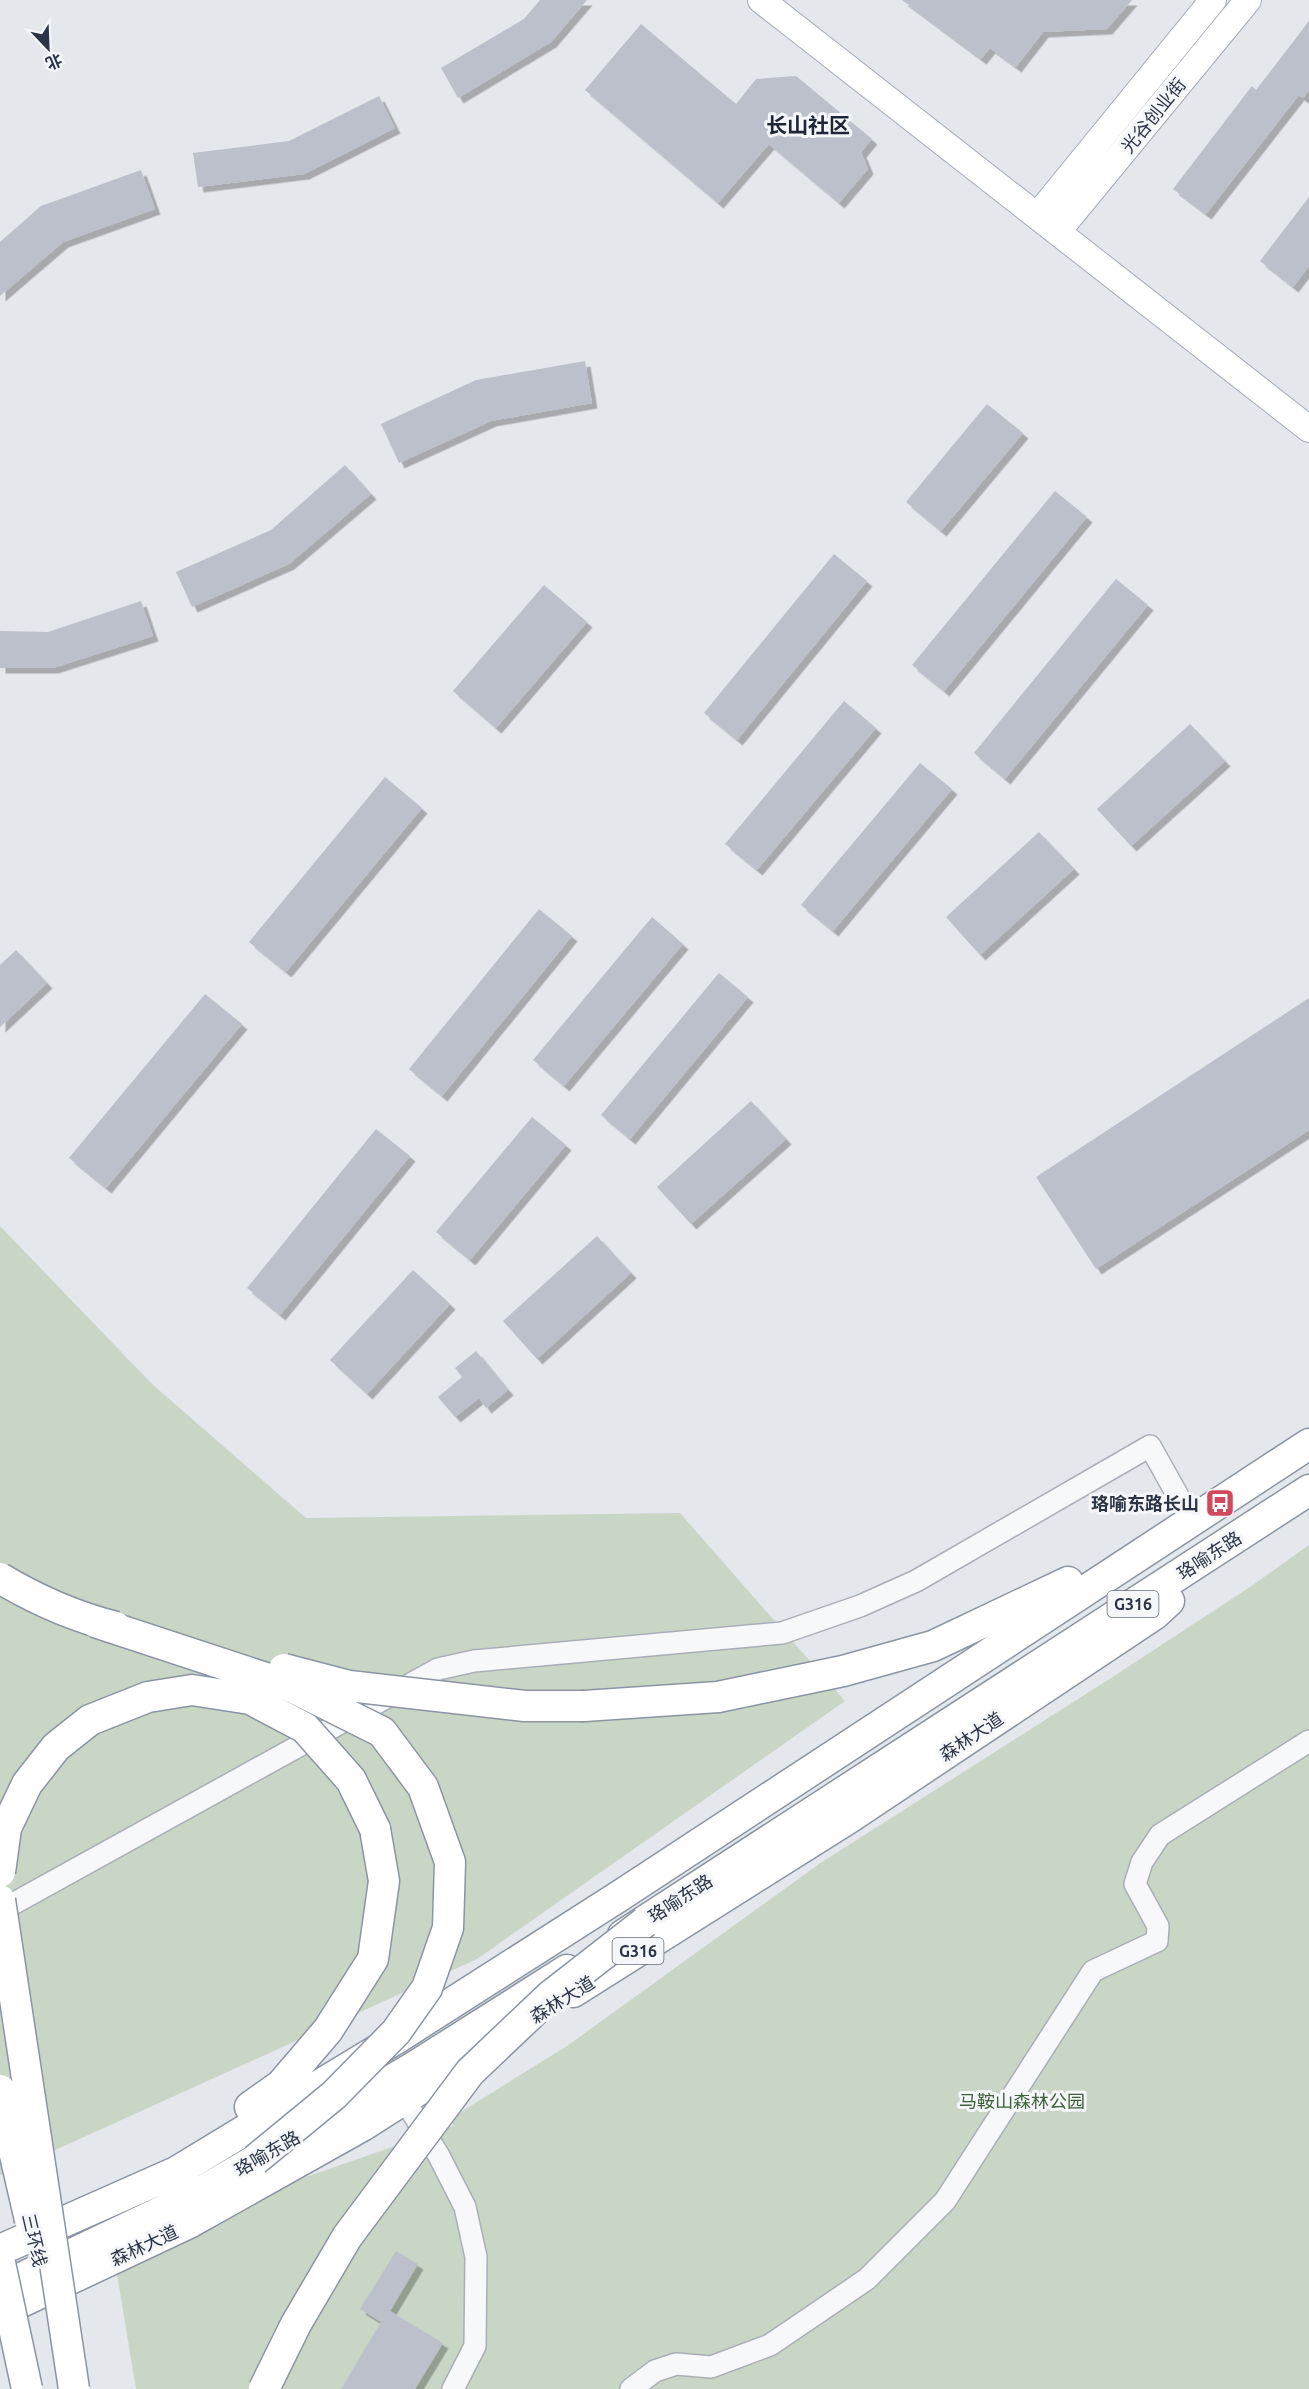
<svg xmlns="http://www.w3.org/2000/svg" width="1309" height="2389" viewBox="0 0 1309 2389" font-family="Ubuntu,'Noto Sans SC',sans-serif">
	<defs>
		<filter id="shadow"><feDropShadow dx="5.5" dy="5.5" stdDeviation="0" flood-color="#0004"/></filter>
	</defs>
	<rect width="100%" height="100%" fill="#e4e7ec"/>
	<path fill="#c9d6c5" d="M0,1226L153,1385L306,1518L680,1513L845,1701L477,1959L0,2175Z
		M1309,1545V2389H136L117,2274L251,2196L453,2126L451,2118L567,2046L819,1864L1111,1678L1250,1587Z"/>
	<path fill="#bbc0ca" filter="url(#shadow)" d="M540,0H587L551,42L458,98L441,68L524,19Z
		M902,0H1132L1107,29L1043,32L1016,67L990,48L981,59Z
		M1309,21V90L1303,98L1299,95L1206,214L1173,189L1252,86L1256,90Z
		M641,24L736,104L756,79L796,76L872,139L861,152L868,169L839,203L769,144L718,203L585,90Z
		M379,96L395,128L304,174L198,187L193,153L289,141Z
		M141,170L155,209L63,242L0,296V242L41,206Z
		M1309,197V266L1293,287L1260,261Z
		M585,361L592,403L491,421L399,463L381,424L476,380Z
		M987,404L1023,433L941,531L906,502Z
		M345,465L371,494L289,564L192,607L176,572L271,530Z
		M1055,491L1087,517L944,691L912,665Z
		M834,554L867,581L737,740L704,713Z
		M1116,579L1148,605L1005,779L974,753Z
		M544,585L587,622L496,728L453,691Z
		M141,601L153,636L53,668H0V631L48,632Z
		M844,701L876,728L757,870L725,844Z
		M1190,724L1225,761L1131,846L1097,809Z
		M920,763L952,789L833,931L801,905Z
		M385,777L422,808L286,972L249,942Z
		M1039,832L1074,869L980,955L946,917Z
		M539,909L572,936L442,1096L409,1069Z
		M652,917L683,944L564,1086L533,1060Z
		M16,950L47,983L0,1027V965Z
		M719,973L748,997L630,1139L601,1115Z
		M205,994L242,1024L106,1188L69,1158Z
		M1309,998V1130L1096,1269L1036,1177Z
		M751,1101L786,1139L691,1224L657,1187Z
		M532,1117L566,1145L470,1260L436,1232Z
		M376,1129L410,1156L280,1315L247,1288Z
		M597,1236L631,1273L537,1359L503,1321Z
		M413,1270L450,1304L367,1394L330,1360Z
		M476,1351L508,1390L486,1408L479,1398L455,1417L438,1397L462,1377L455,1368Z
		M396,2251L418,2264L390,2311L443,2343L415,2389H341L381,2322L360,2309Z"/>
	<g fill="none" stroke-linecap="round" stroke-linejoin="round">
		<g stroke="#a9aeb7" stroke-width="24">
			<path id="minor" d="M0,1911L438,1669L474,1661L782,1633L860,1606L916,1581L1150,1446L1192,1521
				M404,2099L439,2156L465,2207L476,2257L475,2346L453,2389
				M631,2389L655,2371L676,2364L711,2367L770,2345L867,2279L945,2201L1093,1971L1157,1941L1158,1926L1135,1884L1142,1862L1160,1835L1309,1741"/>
		</g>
		<g stroke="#a3abb8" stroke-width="28">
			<path id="major" d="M761,0L1309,429
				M1038,215L1213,0
				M1058,231L1248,0"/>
		</g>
		<g stroke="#8b94a3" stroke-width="33">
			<path id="highway" d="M584,1706L718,1697L843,1671L933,1646L1068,1582
				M623,1935L1309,1490
				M573,1992L849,1818L1155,1614L1169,1601
				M250,2107L281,2085L328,2030L373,1959L384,1881L375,1829
				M0,2250L176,2172L394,2040L621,1895L1309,1444
				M0,2288L194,2196L414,2067L567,1970
				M0,2312L189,2223L362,2126L489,2045"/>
		</g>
		<use href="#minor" stroke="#f7f8fa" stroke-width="21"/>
		<use href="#major" stroke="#fff" stroke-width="26"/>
		<use href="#highway" stroke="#fff" stroke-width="30"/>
		<g stroke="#8b94a3" stroke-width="33" stroke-linecap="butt">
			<path id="highway-bridge" d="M0,1578C35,1599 76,1617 116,1627
				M95,1622L290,1686L382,1732L423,1787L450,1862L448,1928L427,1988L396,2032L334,2095L255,2160
				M284,1669L349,1686L525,1706H584
				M0,1872L6,1828L27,1784L56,1747L90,1720L148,1697L192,1690L250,1699L305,1728L351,1780L375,1829
				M0,1900L74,2389
				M0,2090L30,2220
				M0,2263L27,2389
				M264,2389L296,2324L347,2237L470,2072L550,1996L645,1922"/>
		</g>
		<use href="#highway-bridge" stroke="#fff" stroke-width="30"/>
	</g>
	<defs>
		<g id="bus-square" transform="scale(1.5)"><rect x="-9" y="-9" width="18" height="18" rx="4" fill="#d1495b" stroke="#f4f6f9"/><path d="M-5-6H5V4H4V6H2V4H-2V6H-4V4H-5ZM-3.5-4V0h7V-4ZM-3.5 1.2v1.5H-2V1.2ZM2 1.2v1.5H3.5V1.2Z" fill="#fff"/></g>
	</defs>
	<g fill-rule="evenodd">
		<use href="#bus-square" x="1220" y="1503"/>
	</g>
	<g text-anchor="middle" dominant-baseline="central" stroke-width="6" stroke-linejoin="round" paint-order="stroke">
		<g fill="#f4f6f9" stroke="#676e7b" stroke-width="1.5">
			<rect x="1107.5" y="1591" width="51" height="26" rx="4.5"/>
			<rect x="612.5" y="1938" width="51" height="26" rx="4.5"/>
		</g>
		<g font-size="16" font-weight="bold" fill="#2b3445">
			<text x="1133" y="1604">G316</text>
			<text x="638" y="1951">G316</text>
		</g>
		<g font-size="18" fill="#2b3445" stroke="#f4f6f9">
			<text transform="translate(1153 115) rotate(-51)">光谷创业街</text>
			<text transform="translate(1209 1555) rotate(-33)">珞喻东路</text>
			<text transform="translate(971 1736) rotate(-34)">森林大道</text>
			<text transform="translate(680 1898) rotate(-33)">珞喻东路</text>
			<text transform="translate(562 1999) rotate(-32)">森林大道</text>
			<text transform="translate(267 2153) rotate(-30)">珞喻东路</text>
			<text transform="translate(35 2240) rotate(77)">三环线</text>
			<text transform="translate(144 2245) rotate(-25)">森林大道</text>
		</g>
		<g font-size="18" font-weight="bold" fill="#2b3445" stroke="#f4f6f9" text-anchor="end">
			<text x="1199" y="1503">珞喻东路长山</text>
		</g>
		<g font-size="18" fill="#3f6138" stroke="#f4f6f9">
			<text x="1022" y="2101">马鞍山森林公园</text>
		</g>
		<g font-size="21" font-weight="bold" fill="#1d2536" stroke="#f4f6f9">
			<text x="808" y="125">长山社区</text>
		</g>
	</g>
	<g transform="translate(48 48) rotate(157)" stroke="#f4f6f9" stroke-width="4.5" paint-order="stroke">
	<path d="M0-4.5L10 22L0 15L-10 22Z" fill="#2b3445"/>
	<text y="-9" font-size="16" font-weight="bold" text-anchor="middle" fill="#2b3445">北</text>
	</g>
</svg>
